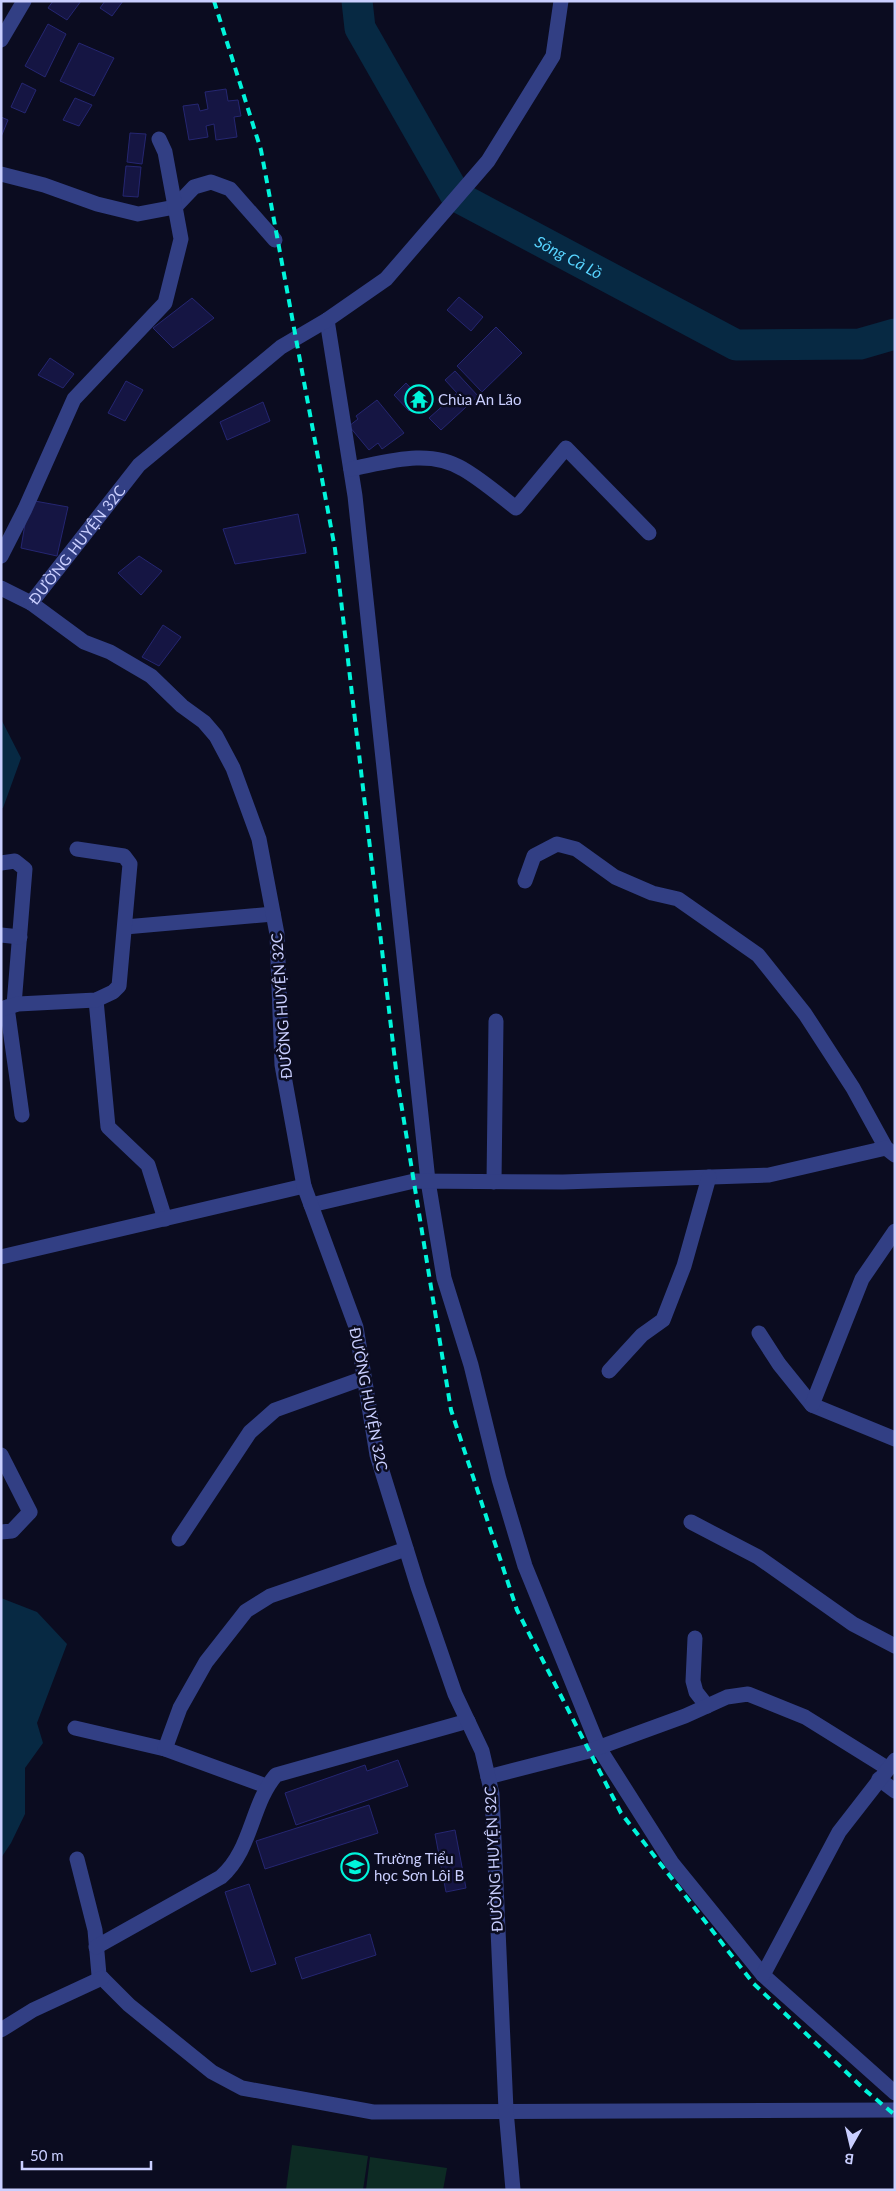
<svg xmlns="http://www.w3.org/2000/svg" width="896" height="2191" viewBox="0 0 896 2191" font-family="Lato,sans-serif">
	<rect width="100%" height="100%" fill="#0b0c20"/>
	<path fill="#0d2b24" d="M292,2145L368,2156L363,2190H286Z
		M370,2157L447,2168L443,2190H366Z"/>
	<path fill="#072943" d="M1,719L21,758L3,808H1Z
		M1,1598L37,1612L67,1644L37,1723L43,1743L25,1768V1814L11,1843L1,1858Z"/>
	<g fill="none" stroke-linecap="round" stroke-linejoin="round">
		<path stroke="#072943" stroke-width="31" id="s1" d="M357,1L360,28L456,196L736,345L860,344L895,334"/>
	</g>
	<path fill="#151543" stroke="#252671" d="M53,1H81L67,20L48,8Z
		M105,1H123L112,16L100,8Z
		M48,24L66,34L45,77L25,66Z
		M79,43L114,58L94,96L60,81Z
		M22,83L36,90L25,113L11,107Z
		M226,89L228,101L238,100L241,116L234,117L237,137L216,140L214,124L206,126L208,137L189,140L183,106L198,104L200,111L208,109L205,92Z
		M75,98L92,105L79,126L63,120Z
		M1,117L8,120L1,137Z
		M130,133L146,134L142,164L127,162Z
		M126,166L141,167L138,197L123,196Z
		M459,297L483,317L471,331L447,310Z
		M192,298L214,318L173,348L153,328Z
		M496,327L522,353L482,392L457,366Z
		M50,358L74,374L63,388L38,375Z
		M455,371L478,396L441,430L429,418L457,393L445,380Z
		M126,381L143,390L125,421L108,413Z
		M406,383L421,399L409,411L394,395Z
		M377,400L404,433L382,449L378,443L369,450L349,426L358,419L356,416Z
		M263,402L270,421L227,440L220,422Z
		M29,500L68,507L57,556L21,548Z
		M298,514L306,553L235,564L223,529Z
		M139,556L162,571L141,595L118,573Z
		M163,625L181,637L159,666L142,657Z
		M398,1760L408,1786L296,1825L285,1793L365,1765L367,1771Z
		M369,1805L378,1833L265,1869L256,1841Z
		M455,1830L466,1888L446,1892L435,1834Z
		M249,1884L276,1964L251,1972L225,1892Z
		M370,1934L376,1955L302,1979L295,1958Z"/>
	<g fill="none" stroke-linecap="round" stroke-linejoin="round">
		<g stroke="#323f84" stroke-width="15">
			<path d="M1,40L24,1"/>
			<path d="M1,174L44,185L97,204L138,214L175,207L194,187L211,182L230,189L275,240"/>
			<path d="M327,320L355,496L428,1181L444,1278L471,1365L499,1479L525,1566L599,1748L672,1863L763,1975L895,2093"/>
			<path d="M351,469C387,462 429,448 463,469C482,480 499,495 516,508L566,448L649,533"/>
			<path d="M1,556L25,509L74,399L165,303L181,239L165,152L159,139"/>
			<path d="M1,588L31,603"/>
			<path d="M1,863L15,861L25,869L14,1005"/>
			<path d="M525,881L534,856L557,844L576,849L615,877L652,893L678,899L758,955L805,1014L853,1088L886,1148L895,1155"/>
			<path d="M125,927L273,914"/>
			<path d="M1,935L20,937"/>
			<path d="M96,1000L108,1127L148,1165L165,1219"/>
			<path d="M7,1007L22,1115"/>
			<path d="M1,1009L18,1004L96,1000L113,992L119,986L130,864L124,856L77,849"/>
			<path d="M494,1182L496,1021"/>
			<path d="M311,1205L414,1181L563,1182L769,1175L886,1148"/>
			<path d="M1,1257L304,1186"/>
			<path d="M759,1333L779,1364L812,1405L895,1439"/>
			<path d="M609,1371L642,1335L663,1320L684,1266L709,1177"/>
			<path d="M812,1405L862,1279L895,1231"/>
			<path d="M1,1455L30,1512L12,1531L1,1532"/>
			<path d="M691,1522L758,1557L853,1624L895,1646"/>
			<path d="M179,1539L250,1432L275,1410L364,1378"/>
			<path d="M695,1638L693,1681L696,1692L707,1706"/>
			<path d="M75,1728L165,1749L266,1786"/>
			<path d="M165,1749L180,1708L206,1662L246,1611L270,1596L406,1549"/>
			<path d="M488,1777L589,1751L685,1716L727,1697L748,1694L805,1717L887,1768"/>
			<path d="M879,1779L895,1791"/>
			<path d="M77,1859L95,1930L99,1975L129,2005L212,2072L242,2088L373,2112L895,2110"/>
			<path d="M96,1947L221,1877C252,1850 251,1804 276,1775L468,1721"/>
			<path d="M763,1975L839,1832L895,1760"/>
			<path d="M1,2030L33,2010L102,1978"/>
			<path id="s2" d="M513,2190L506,2110L492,1794L482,1751L455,1694L418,1587L377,1455L356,1327L304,1186L282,1065L277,934L259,839L233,768L216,736L204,722L182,706L151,676L110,652L84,642L31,603L139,465L281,347L327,320L386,279L488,161L553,56L561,1"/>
		</g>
		<path stroke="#00f5db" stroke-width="4" stroke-dasharray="8 6" stroke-linecap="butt" d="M214,1L261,150L335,549L397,1078L451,1410L517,1610L621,1813L753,1983L865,2090L895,2115"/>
	</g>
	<defs>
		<g id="temple-ring" transform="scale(1.4375)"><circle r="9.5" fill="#0b0c20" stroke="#00f5db" stroke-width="1.5"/><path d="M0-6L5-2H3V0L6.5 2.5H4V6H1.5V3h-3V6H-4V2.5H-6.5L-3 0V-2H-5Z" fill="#00f5db"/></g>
		<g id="school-ring" transform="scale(1.4375)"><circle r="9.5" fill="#0b0c20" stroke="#00f5db" stroke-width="1.5"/><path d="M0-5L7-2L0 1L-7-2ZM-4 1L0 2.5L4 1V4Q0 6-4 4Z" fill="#00f5db"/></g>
	</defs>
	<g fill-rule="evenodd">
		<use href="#temple-ring" x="419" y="399"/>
		<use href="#school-ring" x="355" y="1867"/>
	</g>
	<g text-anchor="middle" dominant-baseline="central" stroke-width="5" stroke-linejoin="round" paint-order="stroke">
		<g font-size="15" fill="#cacfff" stroke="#0b0c20" text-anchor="start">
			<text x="438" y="399">Chùa An Lão</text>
			<text x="374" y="1858">Trường Tiểu<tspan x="374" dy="17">học Sơn Lôi B</tspan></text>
		</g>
		<g font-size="15" fill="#cacfff" stroke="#0b0c20">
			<text stroke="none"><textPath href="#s2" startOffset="1802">ĐƯỜNG HUYỆN 32C</textPath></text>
			<text transform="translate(281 1006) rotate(-94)">ĐƯỜNG HUYỆN 32C</text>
			<text transform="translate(369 1399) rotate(79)">ĐƯỜNG HUYỆN 32C</text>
			<text transform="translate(493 1859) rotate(-93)">ĐƯỜNG HUYỆN 32C</text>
		</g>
		<g font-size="16" font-style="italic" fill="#58d4ff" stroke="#0b0c20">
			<text stroke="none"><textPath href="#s1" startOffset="349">Sông Cà Lồ</textPath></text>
		</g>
	</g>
	<rect width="896" height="2191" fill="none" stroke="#cacfff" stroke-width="5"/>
	<g transform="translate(851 2146) rotate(188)" stroke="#0b0c20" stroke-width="4" paint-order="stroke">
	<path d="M0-4L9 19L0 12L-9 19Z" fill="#cacfff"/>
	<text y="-8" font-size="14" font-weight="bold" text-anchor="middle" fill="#cacfff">B</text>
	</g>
	<path d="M22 2161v8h129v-8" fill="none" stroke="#cacfff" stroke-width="2.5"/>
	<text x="30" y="2161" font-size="15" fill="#cacfff" stroke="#0b0c20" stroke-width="4" paint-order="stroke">50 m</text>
</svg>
